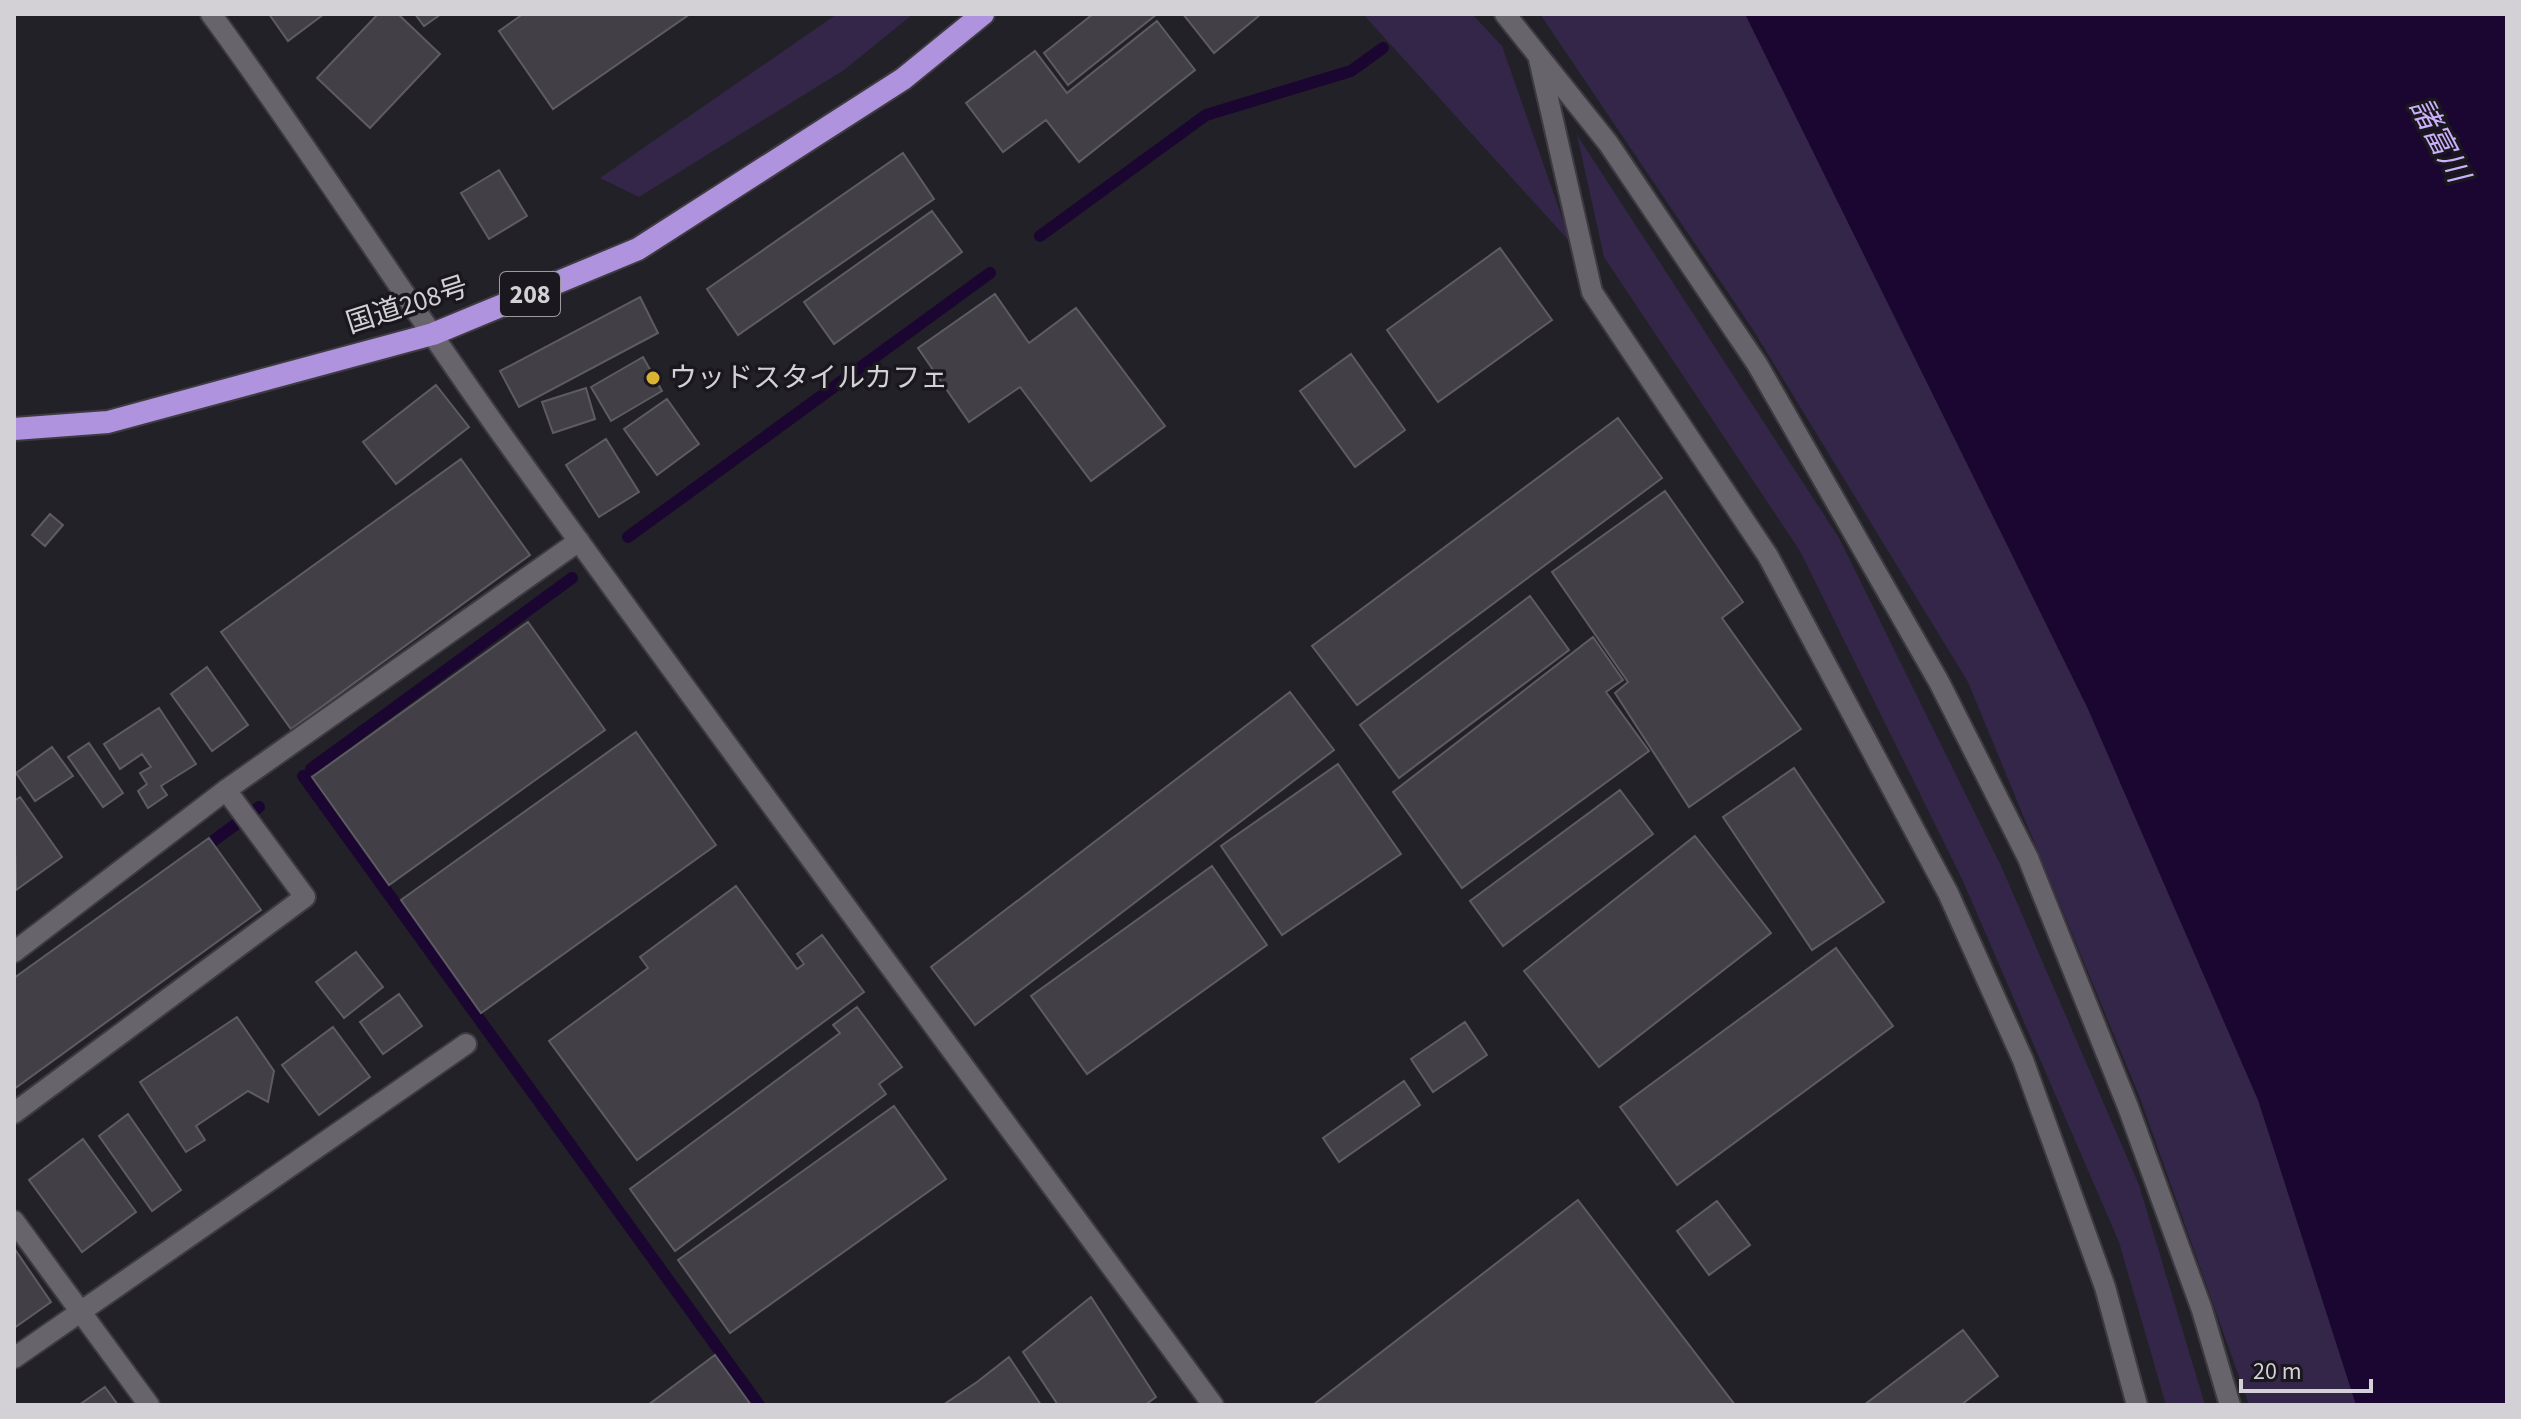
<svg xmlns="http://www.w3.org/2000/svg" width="2521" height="1419" viewBox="0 0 2521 1419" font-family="'Source Sans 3','Noto Sans JP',sans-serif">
	<rect width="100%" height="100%" fill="#232128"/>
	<path fill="#342649" d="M837,14H913L844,70L639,197L600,178Z
		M1363,14H1472L1502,46L1571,243Z
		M1540,14H1802L2443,1405H2249L2140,1098L1968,682L1752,328Z
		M1577,135L1839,538L2002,868L2139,1185L2205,1405H2166L2119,1242L1963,881L1800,551L1604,257Z"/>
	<path fill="#1a0630" d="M1745,14H2507V1405H2356L2258,1100L2088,709Z"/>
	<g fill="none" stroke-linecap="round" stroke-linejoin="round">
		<path stroke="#1a0630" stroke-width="12" d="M1040,236L1206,115L1351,71L1383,48
			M628,537L990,273
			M311,769L572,578
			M303,776L759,1405
			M201,850L259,807"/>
	</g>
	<path fill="#423f46" stroke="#5e5c63" stroke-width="2" d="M269,14H324L288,41Z
		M378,14H398L440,54L370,128L317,78Z
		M415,14H441L424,26Z
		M523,14H690L553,109L499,31Z
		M1093,14H1157L1068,85L1044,53Z
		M1183,14H1261L1214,53Z
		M1157,21L1195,70L1079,162L1046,120L1003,152L966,103L1035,51L1067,93Z
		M903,153L934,199L738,335L707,289Z
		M499,170L527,216L489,239L461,193Z
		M932,211L962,252L834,344L804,302Z
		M1500,248L1552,320L1438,402L1387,330Z
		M995,294L1029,343L1076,308L1165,426L1091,481L1020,387L969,422L918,348Z
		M640,297L658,333L519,407L500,371Z
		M1351,354L1405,430L1355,467L1300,391Z
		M643,357L662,391L611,421L591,387Z
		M436,385L469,427L396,484L363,442Z
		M586,388L595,419L553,433L542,402Z
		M667,399L699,444L657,475L624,429Z
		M1618,418L1662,478L1357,705L1312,646Z
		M606,439L639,492L599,517L566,465Z
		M461,459L530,555L291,729L221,632Z
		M1665,491L1743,602L1722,618L1801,729L1689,807L1615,693L1628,682L1552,572Z
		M50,514L63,525L45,546L32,535Z
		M1530,596L1569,650L1399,778L1360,725Z
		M528,622L605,730L389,885L312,777Z
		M1593,637L1623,680L1606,692L1649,751L1462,888L1393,792Z
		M207,667L248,725L212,751L171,694Z
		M1290,692L1334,750L975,1025L931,967Z
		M159,708L196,764L161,786L167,795L148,808L138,791L147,784L140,773L151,767L142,754L120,769L104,744Z
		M636,732L716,845L481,1013L401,900Z
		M89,743L123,793L103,807L68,757Z
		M52,747L73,776L35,801L16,773Z
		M1338,764L1401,854L1282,935L1221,846Z
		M1794,768L1884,902L1812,950L1723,817Z
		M1620,790L1653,834L1503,946L1470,901Z
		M20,797L62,857L16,890L14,801Z
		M1695,836L1771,933L1599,1067L1524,971Z
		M209,838L261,910L14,1089V978Z
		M1212,866L1267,945L1087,1074L1031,996Z
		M736,886L797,969L804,964L797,954L822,935L864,992L637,1160L549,1041L648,968L640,957Z
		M1836,948L1893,1026L1677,1185L1620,1107Z
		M356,952L383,987L344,1018L316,982Z
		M399,994L422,1026L383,1054L360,1022Z
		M857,1007L902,1067L879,1084L886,1094L675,1251L630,1189L840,1033L833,1025Z
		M237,1017L274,1071L268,1102L248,1091L196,1126L205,1140L186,1152L140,1082Z
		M1465,1022L1487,1055L1433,1092L1411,1059Z
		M333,1027L370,1077L319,1115L282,1065Z
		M1404,1081L1420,1105L1339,1162L1323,1138Z
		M894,1106L946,1179L730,1333L678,1260Z
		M128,1114L181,1190L152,1211L99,1136Z
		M83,1139L136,1212L82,1252L29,1180Z
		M1578,1200L1735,1405H1313Z
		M1717,1201L1750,1245L1709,1275L1677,1231Z
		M14,1248L51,1302L14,1328Z
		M1091,1297L1156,1397L1145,1405H1058L1023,1352Z
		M1963,1330L1998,1376L1961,1405H1864Z
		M715,1355L751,1405H648Z
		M1009,1357L1041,1405H943L977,1382Z
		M105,1387L118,1405H79Z"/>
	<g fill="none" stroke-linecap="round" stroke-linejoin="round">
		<g stroke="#3d3b40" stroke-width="24">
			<path id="service" d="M14,952L226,790L579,541
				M14,1113L305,897L226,790"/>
		</g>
		<g stroke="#3d3b40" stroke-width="24">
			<path id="minor" d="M211,14C313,153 405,299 505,439C738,763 977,1083 1213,1405
				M1505,14L1608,143L1757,364L1939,682L2028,858L2128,1107L2202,1310L2230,1405
				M1539,59L1592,292L1768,556L1948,893L2023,1060L2105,1287L2137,1405
				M14,1221L149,1405
				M14,1358L466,1044"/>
		</g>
		<g stroke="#3d3b40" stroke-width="26">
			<path id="trunk" d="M14,429L108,422L433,334L638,249L903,79L983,14"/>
		</g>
		<use href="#service" stroke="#67646c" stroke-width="20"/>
		<use href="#minor" stroke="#67646c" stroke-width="20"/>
		<use href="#trunk" stroke="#af93de" stroke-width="22"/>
	</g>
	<circle fill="#dab333" stroke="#1a181e" stroke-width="3" cx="653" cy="378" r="8"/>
	<g text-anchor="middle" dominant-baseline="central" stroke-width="7" stroke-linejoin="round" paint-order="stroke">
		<rect fill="#1a181e" stroke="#9c9a9f" stroke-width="2" x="500" y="272" width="60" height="44" rx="6"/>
		<g font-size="26" font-weight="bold" fill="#d3d1d6">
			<text x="530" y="294">208</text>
		</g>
		<g font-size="28" fill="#d3d1d6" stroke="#1a181e">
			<text transform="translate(407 305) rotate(-18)">国道208号</text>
		</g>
		<g font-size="28" fill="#d3d1d6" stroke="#1a181e" text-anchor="start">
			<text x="669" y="378">ウッドスタイルカフェ</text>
		</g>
		<g font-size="30" font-style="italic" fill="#cbb0fc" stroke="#1a181e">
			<text transform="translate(2439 140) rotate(62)">諸富川</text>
		</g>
	</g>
	<rect width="2521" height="1419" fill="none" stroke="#d3d1d6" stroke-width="32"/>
	<path d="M2241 1379v12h130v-12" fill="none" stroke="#d3d1d6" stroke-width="4"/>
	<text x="2253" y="1379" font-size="24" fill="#d3d1d6" stroke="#1a181e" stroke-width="6" paint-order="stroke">20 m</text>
</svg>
